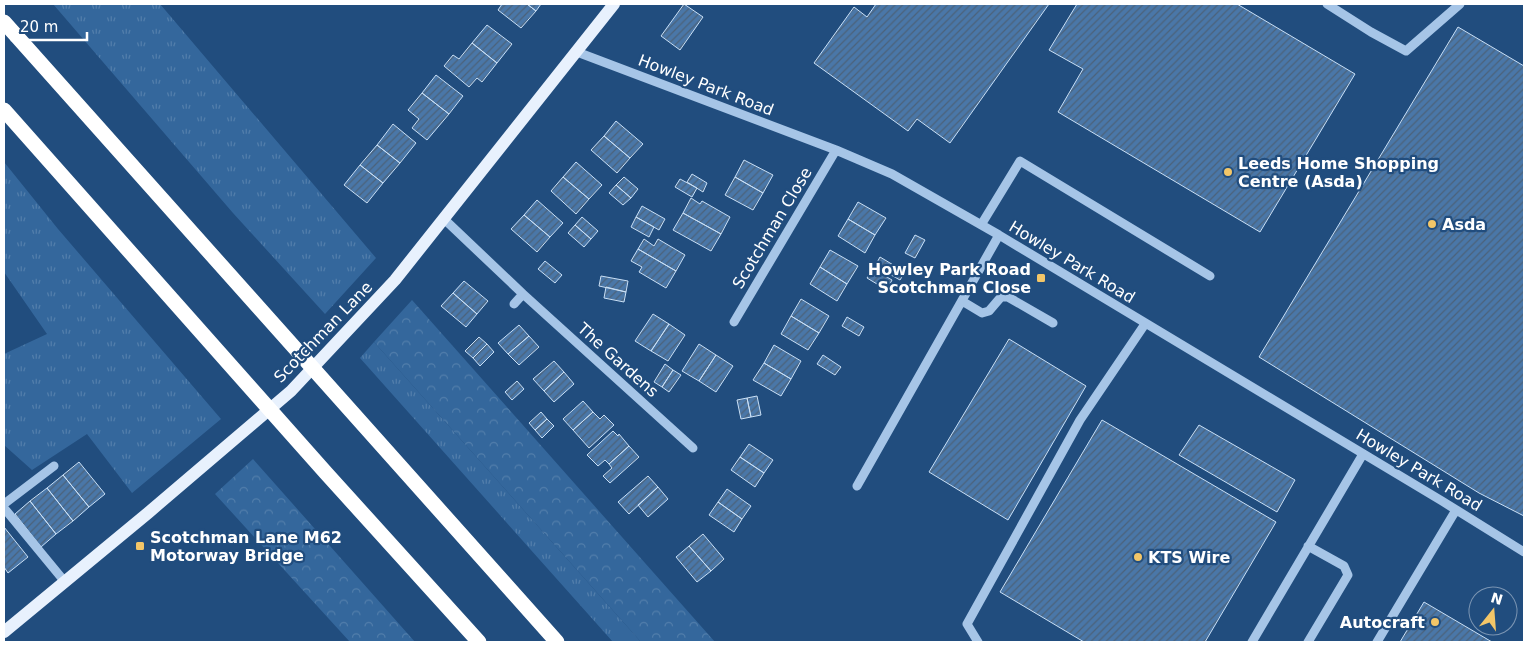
<svg xmlns="http://www.w3.org/2000/svg" width="1528" height="646" viewBox="0 0 1528 646" font-family="'DejaVu Sans',sans-serif">
	<defs>
		<pattern id="grass-tufts" width="24" height="20" patternUnits="userSpaceOnUse" patternTransform="scale(1.25)"><rect width="24" height="20" fill="#34679c"/><path d="M3 7l-1-3M5 7V3M7 7l1-3M15 17l-1-3M17 17v-4M19 17l1-3" fill="none" stroke="#527eab"/></pattern>
		<pattern id="forest-crowns" width="20" height="18" patternUnits="userSpaceOnUse" patternTransform="scale(1.25)"><rect width="20" height="18" fill="#34679c"/><path d="M2 6a3 3 0 1 1 6 0M12 15a3 3 0 1 1 6 0" fill="none" stroke="#527eab"/></pattern>
		<pattern id="building-hatch" width="6" height="6" patternUnits="userSpaceOnUse" patternTransform="scale(1.25)"><rect width="6" height="6" fill="#4a77a8"/><path d="M-1 1l2-2M0 6l6-6M5 7l2-2" fill="none" stroke="#4b627a"/></pattern>
	</defs>
	<rect width="100%" height="100%" fill="#214d7e"/>
	<path fill="url(#grass-tufts)" d="M53,4H160L376,258L325,314L233,213Z
		M4,162L58,229L221,419L132,493L87,434L32,470L4,445V354L47,334L4,272Z
		M374,342L641,642H613L360,358Z"/>
	<path fill="url(#forest-crowns)" d="M412,300L715,642H641L374,342Z
		M253,459L415,642H350L215,494Z"/>
	<path fill="url(#building-hatch)" stroke="#c9dff5" d="M502,4H527L536,11L521,28L498,10Z
		M527,4H541L536,11Z
		M684,4L703,17L680,50L661,36Z
		M876,4H1049L950,143L917,119L908,131L814,63L854,7L867,17Z
		M1077,4H1237L1355,74L1260,232L1058,112L1083,69L1049,50Z
		M487,25L512,44L497,63L472,43Z
		M1458,27L1524,66V516L1479,493L1259,357Z
		M472,43L497,63L482,82L477,78L469,87L444,66L453,55L459,59Z
		M436,75L463,96L449,114L422,93Z
		M422,93L449,114L427,140L412,128L419,119L408,110Z
		M616,121L643,144L630,158L604,136Z
		M393,124L416,143L400,163L377,145Z
		M604,136L630,158L617,173L591,150Z
		M377,145L400,163L383,183L360,165Z
		M744,160L773,175L763,193L735,177Z
		M576,162L602,185L589,199L563,177Z
		M360,165L383,183L367,203L344,185Z
		M692,174L707,183L703,192L687,182Z
		M563,177L589,199L576,214L551,191Z
		M624,177L638,189L631,198L616,185Z
		M735,177L763,193L753,210L725,195Z
		M680,179L697,188L692,197L675,187Z
		M616,185L631,198L623,205L609,193Z
		M691,198L700,204L702,201L730,217L721,234L683,213Z
		M537,200L563,223L550,237L524,215Z
		M858,202L886,218L875,235L848,219Z
		M642,206L665,219L659,230L636,217Z
		M683,213L721,234L711,251L673,230Z
		M524,215L550,237L537,252L511,229Z
		M582,217L598,231L591,239L575,225Z
		M636,217L654,227L649,237L631,227Z
		M848,219L875,235L865,253L838,236Z
		M575,225L591,239L584,247L568,233Z
		M915,235L925,240L915,258L905,253Z
		M644,239L654,246L658,239L685,255L676,271L638,249Z
		M638,249L676,271L666,288L639,272L642,267L631,261Z
		M830,250L858,266L847,284L820,267Z
		M880,257L905,272L900,280L875,266Z
		M545,261L562,275L555,283L538,269Z
		M820,267L847,284L837,301L810,284Z
		M873,269L892,280L887,290L867,278Z
		M601,276L628,281L626,292L599,286Z
		M464,281L488,301L477,314L453,293Z
		M606,287L626,292L624,302L604,298Z
		M453,293L477,314L466,327L441,306Z
		M801,299L829,316L819,333L791,316Z
		M653,314L669,324L651,351L635,341Z
		M791,316L819,333L808,350L781,334Z
		M847,317L864,327L859,336L842,326Z
		M669,324L685,335L668,361L651,351Z
		M519,325L529,336L508,354L498,343Z
		M529,336L539,347L519,365L508,354Z
		M479,337L487,344L473,358L465,351Z
		M1009,339L1086,386L1008,520L929,472Z
		M487,344L494,352L480,366L473,358Z
		M699,344L716,355L699,381L682,371Z
		M774,345L801,361L791,379L764,363Z
		M716,355L733,366L716,392L699,381Z
		M823,355L841,367L835,375L817,364Z
		M554,361L564,372L544,391L533,379Z
		M764,363L791,379L781,396L753,380Z
		M665,364L673,370L662,387L654,382Z
		M673,370L681,375L669,392L662,387Z
		M564,372L574,384L554,402L544,391Z
		M517,381L524,389L512,400L505,392Z
		M757,396L761,415L751,417L747,398Z
		M747,398L751,417L741,419L737,400Z
		M583,401L593,412L573,430L563,419Z
		M541,412L547,419L535,430L529,423Z
		M593,412L600,419L604,415L614,425L589,448L573,430Z
		M547,419L554,426L542,438L535,430Z
		M1102,420L1276,522L1205,642H1084L1000,592Z
		M1199,425L1295,480L1277,512L1179,455Z
		M613,431L618,436L619,434L629,446L609,464L605,460L598,466L587,455Z
		M749,444L773,460L764,473L740,457Z
		M629,446L639,457L610,483L603,476L612,468L609,464Z
		M740,457L764,473L755,487L731,470Z
		M79,462L105,494L89,507L63,475Z
		M63,475L89,507L73,521L47,488Z
		M648,476L658,487L629,514L618,502Z
		M658,487L668,499L648,517L638,505Z
		M47,488L73,521L56,534L30,501Z
		M727,489L751,506L742,519L718,502Z
		M30,501L56,534L41,547L15,514Z
		M718,502L742,519L734,532L709,515Z
		M4,527L28,557L8,573L4,567Z
		M703,534L724,559L711,571L689,546Z
		M689,546L711,571L697,582L676,557Z
		M1424,602L1492,642H1400Z"/>
	<g fill="none" stroke-linecap="round" stroke-linejoin="round">
		<path stroke="#a6c5e7" stroke-width="9" d="M1327,4L1371,32L1406,51L1460,4
			M577,52L836,150L892,174L999,235L1442,501L1524,552
			M443,218L523,294L693,448
			M981,225L1020,161L1210,276
			M962,301L982,313L989,311L1001,297H1008L1053,323
			M514,304L523,294
			M734,322L836,150
			M857,486L999,235
			M4,504L54,466
			M4,508L65,582
			M978,642L967,624L1080,420L1145,324
			M1252,642L1363,454
			M1308,642L1348,575L1344,566L1308,546
			M1377,642L1456,510"/>
		<path stroke="#e8f1fd" stroke-width="12" d="M4,632L148,513L291,391L395,280L614,4"/>
		<path stroke="#fff" stroke-width="15" d="M4,22L557,642
			M4,110L326,473L479,642"/>
	</g>
	<g fill="#f3c668" stroke="#214d7e" stroke-width="2">
		<circle cx="1228" cy="172" r="5"/>
		<circle cx="1432" cy="224" r="5"/>
		<rect x="1036" y="273" width="10" height="10" rx="2.5"/>
		<rect x="135" y="541" width="10" height="10" rx="2.5"/>
		<circle cx="1138" cy="557" r="5"/>
		<circle cx="1435" cy="622" r="5"/>
	</g>
	<g text-anchor="middle" dominant-baseline="central" stroke-width="4.5" stroke-linejoin="round" paint-order="stroke">
		<g font-size="16" fill="#fff" stroke="#214d7e">
			<text transform="translate(706 85) rotate(21)">Howley Park Road</text>
			<text transform="translate(772 228) rotate(-59)">Scotchman Close</text>
			<text transform="translate(1072 262) rotate(31)">Howley Park Road</text>
			<text transform="translate(323 332) rotate(-46)">Scotchman Lane</text>
			<text transform="translate(618 360) rotate(42)">The Gardens</text>
			<text transform="translate(1419 470) rotate(31)">Howley Park Road</text>
		</g>
		<g font-size="16" font-weight="bold" fill="#fff" stroke="#214d7e" text-anchor="start">
			<text x="1238" y="163">Leeds Home Shopping<tspan x="1238" dy="18">Centre (Asda)</tspan></text>
			<text x="1442" y="224">Asda</text>
			<text x="1031" y="269" text-anchor="end">Howley Park Road<tspan x="1031" dy="18">Scotchman Close</tspan></text>
			<text x="150" y="537">Scotchman Lane M62<tspan x="150" dy="18">Motorway Bridge</tspan></text>
			<text x="1148" y="557">KTS Wire</text>
			<text x="1425" y="622" text-anchor="end">Autocraft</text>
		</g>
	</g>
	<rect width="1528" height="646" fill="none" stroke="#ffffff" stroke-width="10"/>
	<g transform="translate(1493 611) rotate(17)"><circle r="24" fill="#214d7e" stroke="#7a94b2"/>
	<path d="M0-4L9 19L0 12L-9 19Z" fill="#f3c668"/>
	<text y="-8" font-size="14" font-weight="bold" text-anchor="middle" fill="#ffffff">N</text>
	</g>
	<path d="M12 32v8h75v-8" fill="none" stroke="#ffffff" stroke-width="2.5"/>
	<text x="20" y="32" font-size="15" fill="#ffffff" stroke="#214d7e" stroke-width="4" paint-order="stroke">20 m</text>
</svg>
